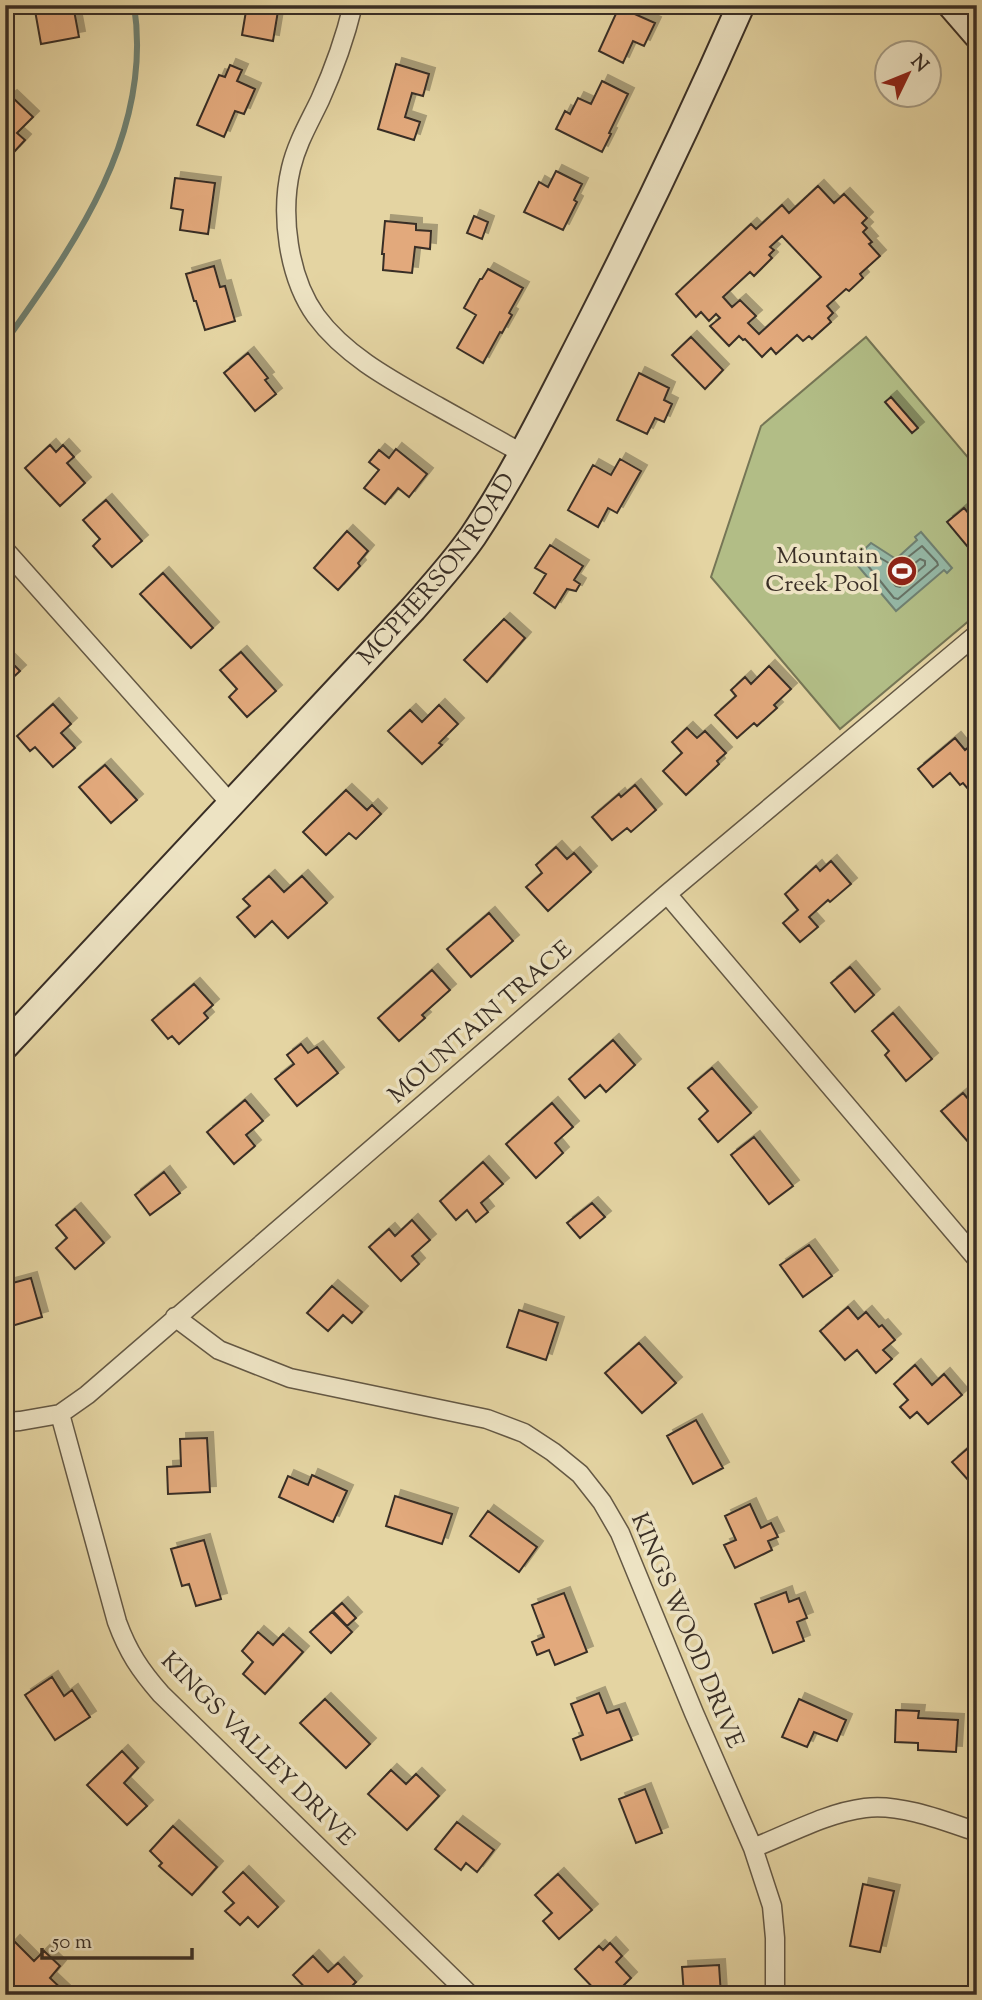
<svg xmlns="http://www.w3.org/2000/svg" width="982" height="2000" viewBox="0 0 982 2000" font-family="'Sorts Mill Goudy',serif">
	<defs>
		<filter id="shadow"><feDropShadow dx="6" dy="-6" stdDeviation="0" flood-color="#0004"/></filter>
	</defs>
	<rect width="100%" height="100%" fill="#e4d4a2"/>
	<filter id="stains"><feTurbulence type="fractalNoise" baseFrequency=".00286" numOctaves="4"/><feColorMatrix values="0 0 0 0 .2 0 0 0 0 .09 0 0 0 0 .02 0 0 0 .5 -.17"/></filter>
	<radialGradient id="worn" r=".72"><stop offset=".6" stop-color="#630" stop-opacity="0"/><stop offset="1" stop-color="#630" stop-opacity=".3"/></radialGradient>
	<path fill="#b2bd86" stroke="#767656" stroke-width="2" d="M866,337L977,468V614L840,729L711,577L761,426Z"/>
	<path fill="#95b8a6" stroke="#708172" stroke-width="2" d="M921,532L952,568L947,573L944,570L896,611L853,560L871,543L896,559L917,540L915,537Z"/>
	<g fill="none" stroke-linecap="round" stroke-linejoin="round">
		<path stroke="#677366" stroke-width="2" d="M922,546L937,562L938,565L898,599L894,598L864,561L865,558L872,553L892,565H898Z
			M920,559L925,561V565L900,587L896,586L890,579V575L904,572Z"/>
		<path stroke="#708172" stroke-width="6" d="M5,342C75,244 154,133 134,5"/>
	</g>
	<path fill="#e2a97c" stroke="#392e25" stroke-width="2" fill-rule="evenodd" filter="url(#shadow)" d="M34,5H73L79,37L41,44Z
		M247,5H279L273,41L242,35Z
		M619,7L655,23L644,46L633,41L623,63L599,51Z
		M396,64L429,74L423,96L412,93L405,117L420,122L414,140L378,129Z
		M230,65L242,70L237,81L255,89L244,114L235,111L224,137L197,125L219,75L225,77Z
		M602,81L628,94L609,133L611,134L602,152L556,129L565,111L570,114L578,98L591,104Z
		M11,96L33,117L17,133L25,140L14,152L5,144V101Z
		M556,171L582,184L574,200L577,202L563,230L524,212L539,182L548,187Z
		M175,178L215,183L208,234L180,230L183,210L171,208Z
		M818,186L834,203L844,194L867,218L862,223L867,228L863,232L872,242L869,244L880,256L860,274L863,278L849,291L846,289L827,306L833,313L828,318L831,322L812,339L809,336L803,341L797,335L776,354L771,348L762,357L745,339L743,340L739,336L729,346L710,326L720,318L716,314L709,321L701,312L696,317L676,294L751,224L756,229L782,205L789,213ZM782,236L821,277L759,334L748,323L756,316L740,300L732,307L723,297L750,272L754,276L772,258L769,255L774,250L770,247Z
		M474,216L488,222L482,239L467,233Z
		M385,221L416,224V230L431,231L430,249L415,247L412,273L383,270L384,254H382Z
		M214,266L220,287L225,286L235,321L205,330L196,301H194L186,274Z
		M488,269L523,288L509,313L512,315L502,333L500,332L483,363L457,348L476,315L464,308L480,279H482Z
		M691,337L723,370L705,389L672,355Z
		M248,353L268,378L265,380L276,394L255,411L224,373Z
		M639,373L669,388L664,400L672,404L664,422L655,418L647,434L617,420Z
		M891,397L918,428L912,433L885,402Z
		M50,445L56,452L63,445L74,457L67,463L85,483L60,506L25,468Z
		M396,449L427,474L409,497L398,488L385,504L364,488L379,470L369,462L379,450L389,458Z
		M620,459L641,471L617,513L608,508L598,527L568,510L593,465L611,475Z
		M106,500L142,541L112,567L93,546L100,539L83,520Z
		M964,508L977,523V558L947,522Z
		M347,531L368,551L358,563L360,566L338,590L314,568Z
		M550,545L583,566L574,580L580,584L576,591L567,589L555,608L534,593L546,574L535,568Z
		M163,573L213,628L191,648L140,594Z
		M504,619L525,638L487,682L464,660Z
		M241,652L276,691L247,717L229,697L237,689L220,670Z
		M5,656L20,671L5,685Z
		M769,666L791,689L774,705L777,708L757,726L754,723L737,738L715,715L736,696L731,690L745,677L751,684Z
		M53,704L71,724L61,733L75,748L53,767L35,747L30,751L17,736Z
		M439,705L458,724L439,743L442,745L422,764L388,731L410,710L422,722Z
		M687,728L697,738L705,731L726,753L717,761L719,764L686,795L663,771L682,753L672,742Z
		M955,738L965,750L975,742L977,745V794L974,796L963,783L960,785L950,773L933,787L918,769Z
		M105,765L137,800L111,823L79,787Z
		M635,785L656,810L631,832L627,828L612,840L592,817L619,794L621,797Z
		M346,790L367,810L372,805L381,814L356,839L349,833L326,855L303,832Z
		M556,847L567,859L574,853L591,872L548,911L526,887L542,873L536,865Z
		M831,861L851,884L830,902L828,900L809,917L818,927L800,942L783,923L798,910L785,894L816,866L820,871Z
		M269,876L284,892L302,876L327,903L288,938L272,921L255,937L237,917L250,906L243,899Z
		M489,913L513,941L471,977L447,949Z
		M850,967L874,995L855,1012L831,983Z
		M432,970L450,990L422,1015L425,1018L399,1041L378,1018Z
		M194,984L213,1005L204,1013L208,1018L179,1044L172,1036L168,1039L152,1020Z
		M893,1013L932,1059L906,1081L885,1055L889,1051L872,1031Z
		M613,1040L635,1065L606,1092L600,1085L585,1098L569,1079Z
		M301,1044L308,1053L317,1047L338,1073L297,1106L275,1079L294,1064L287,1055Z
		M712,1068L751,1113L718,1142L699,1119L708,1111L688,1088Z
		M963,1093L975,1107L977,1105V1152L941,1111Z
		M245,1100L263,1121L246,1135L255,1146L234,1164L207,1132Z
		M552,1103L573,1127L555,1143L563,1153L536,1178L506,1144Z
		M754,1137L793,1186L769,1204L731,1155Z
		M483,1162L503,1184L481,1203L488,1212L476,1222L467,1210L456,1220L440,1201Z
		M164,1172L180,1193L150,1215L135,1195Z
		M592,1203L605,1217L580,1238L567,1223Z
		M75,1209L104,1243L75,1269L56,1248L67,1238L56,1225Z
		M412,1220L430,1240L412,1256L419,1264L401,1281L369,1247L389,1229L395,1236Z
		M809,1245L832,1276L803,1297L780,1265Z
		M31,1278L42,1317L5,1328V1285Z
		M332,1286L362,1312L352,1323L343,1315L328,1331L307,1313Z
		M848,1307L858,1319L866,1312L879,1327L882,1325L895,1340L883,1350L892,1359L876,1373L857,1350L845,1360L820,1331Z
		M519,1310L558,1323L546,1360L507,1347Z
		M639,1343L676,1383L642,1413L605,1373Z
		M915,1365L932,1385L944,1374L962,1395L928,1424L917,1412L910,1418L900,1407L908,1400L894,1384Z
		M696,1420L723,1468L693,1484L667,1436Z
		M207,1438L210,1492L168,1494L167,1467L181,1466L180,1439Z
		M975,1442L977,1443V1490L952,1462Z
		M312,1475L347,1491L333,1522L279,1497L288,1476L308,1485Z
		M395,1496L452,1514L442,1544L386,1526Z
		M750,1504L761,1528L771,1523L778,1537L768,1541L772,1550L735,1568L724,1545L736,1540L725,1516Z
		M488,1511L537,1547L519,1572L470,1536Z
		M204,1540L221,1599L196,1606L189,1584L182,1586L171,1549Z
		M786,1592L789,1602L799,1598L807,1618L797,1622L804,1641L773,1653L755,1604Z
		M564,1593L587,1652L555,1665L549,1650L537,1655L532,1642L544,1637L532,1605Z
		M342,1603L356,1618L347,1626L333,1611Z
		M332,1612L352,1632L331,1653L310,1632Z
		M258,1632L273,1645L283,1634L303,1652L265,1694L243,1674L253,1662L242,1651Z
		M52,1677L64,1696L72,1690L90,1717L55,1740L25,1695Z
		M599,1693L607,1713L619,1709L632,1740L581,1760L573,1739L583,1735L571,1704Z
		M325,1699L370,1744L346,1768L300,1723Z
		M799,1699L846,1720L837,1741L814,1732L807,1747L782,1737Z
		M896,1710L919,1711L918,1718L958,1720L956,1752L918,1750V1743L895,1742Z
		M122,1751L138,1768L124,1783L147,1806L127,1825L87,1785Z
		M391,1770L406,1784L416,1774L439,1796L407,1830L368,1794Z
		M645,1789L662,1833L636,1843L619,1799Z
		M457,1822L494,1850L477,1872L466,1863L461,1870L435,1849Z
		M173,1826L217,1867L192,1895L159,1866L162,1863L150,1851Z
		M243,1872L278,1907L258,1927L248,1917L240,1925L225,1911L234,1903L223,1892Z
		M558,1874L592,1910L559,1939L543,1921L552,1913L535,1895Z
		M863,1884L894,1891L880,1952L850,1946Z
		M14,1941L34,1961L44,1951L60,1966L50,1978L68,1995H22L5,1979V1951Z
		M610,1943L622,1956L616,1962L631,1978L614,1995H600L575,1969L599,1946L603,1950Z
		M313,1956L328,1972L338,1963L356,1982L343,1995H312L293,1975Z
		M719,1965L721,1995H684L682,1967Z"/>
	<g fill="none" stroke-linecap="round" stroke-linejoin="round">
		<g stroke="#645844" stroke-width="21">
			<path id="street" d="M353,5C345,38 334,69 320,100C309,123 297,143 291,168C280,214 288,277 316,316C346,357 395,382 439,407C466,422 494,438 522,453
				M5,550L231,804
				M667,894L977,1259
				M175,1317L219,1350L290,1378L487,1419L524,1433L553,1452L580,1474L602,1502L620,1533L694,1713L753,1848L772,1906L775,1938V1995
				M60,1414L117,1622C128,1652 140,1670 161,1694L470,1995
				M5,1422L20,1421L60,1414L87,1395L667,894L977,634
				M753,1848C789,1834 826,1813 865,1808C899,1803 945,1821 977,1832"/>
		</g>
		<g stroke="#392e25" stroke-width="30">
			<g id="secondary">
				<path d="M951,5L977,35"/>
				<path id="s1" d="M5,1046L412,610C433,586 455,562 473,536C517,470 552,397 588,327C642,221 693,114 741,5"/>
			</g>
		</g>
		<use href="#street" stroke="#ede3c3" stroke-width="18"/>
		<use href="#secondary" stroke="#ede3c3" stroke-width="26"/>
	</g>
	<defs>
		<g id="stadium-disc" transform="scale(1.575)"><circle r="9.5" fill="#8f2418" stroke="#ede3c3"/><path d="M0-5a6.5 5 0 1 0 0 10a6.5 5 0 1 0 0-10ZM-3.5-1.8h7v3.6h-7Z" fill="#fff"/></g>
	</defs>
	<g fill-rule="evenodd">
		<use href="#stadium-disc" x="902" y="571"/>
	</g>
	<g text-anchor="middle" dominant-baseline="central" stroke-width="7" stroke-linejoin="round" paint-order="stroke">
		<g font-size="24" fill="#392e25" stroke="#ede3c3" text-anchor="end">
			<text x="879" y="557">Mountain<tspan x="879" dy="28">Creek Pool</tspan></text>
		</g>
		<g font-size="24" fill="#392e25" stroke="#ede3c3">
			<text stroke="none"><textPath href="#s1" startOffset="644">MCPHERSON ROAD</textPath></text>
			<text transform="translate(481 1023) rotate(-41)">MOUNTAIN TRACE</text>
			<text transform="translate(686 1631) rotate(67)">KINGS WOOD DRIVE</text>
			<text transform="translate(257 1750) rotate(45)">KINGS VALLEY DRIVE</text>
		</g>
	</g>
	<rect width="982" height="2000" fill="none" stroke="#e4d4a2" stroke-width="28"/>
	<rect x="7" y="7" width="968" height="1986" fill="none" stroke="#392e25" stroke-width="3.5"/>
	<rect x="14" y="14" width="954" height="1972" fill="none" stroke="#392e25" stroke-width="2"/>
	<g transform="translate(908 74) rotate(47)"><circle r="33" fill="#ede3c3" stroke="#a59b84" stroke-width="2"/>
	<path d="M0-5L12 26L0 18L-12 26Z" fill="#8f2418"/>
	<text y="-10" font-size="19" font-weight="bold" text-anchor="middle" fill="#392e25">N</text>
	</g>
	<path d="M42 1948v10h150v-10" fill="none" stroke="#392e25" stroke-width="3.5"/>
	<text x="52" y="1948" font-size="21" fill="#392e25" stroke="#ede3c3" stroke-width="5" paint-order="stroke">50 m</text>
	<rect width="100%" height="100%" filter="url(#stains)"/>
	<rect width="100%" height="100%" fill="url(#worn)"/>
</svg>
